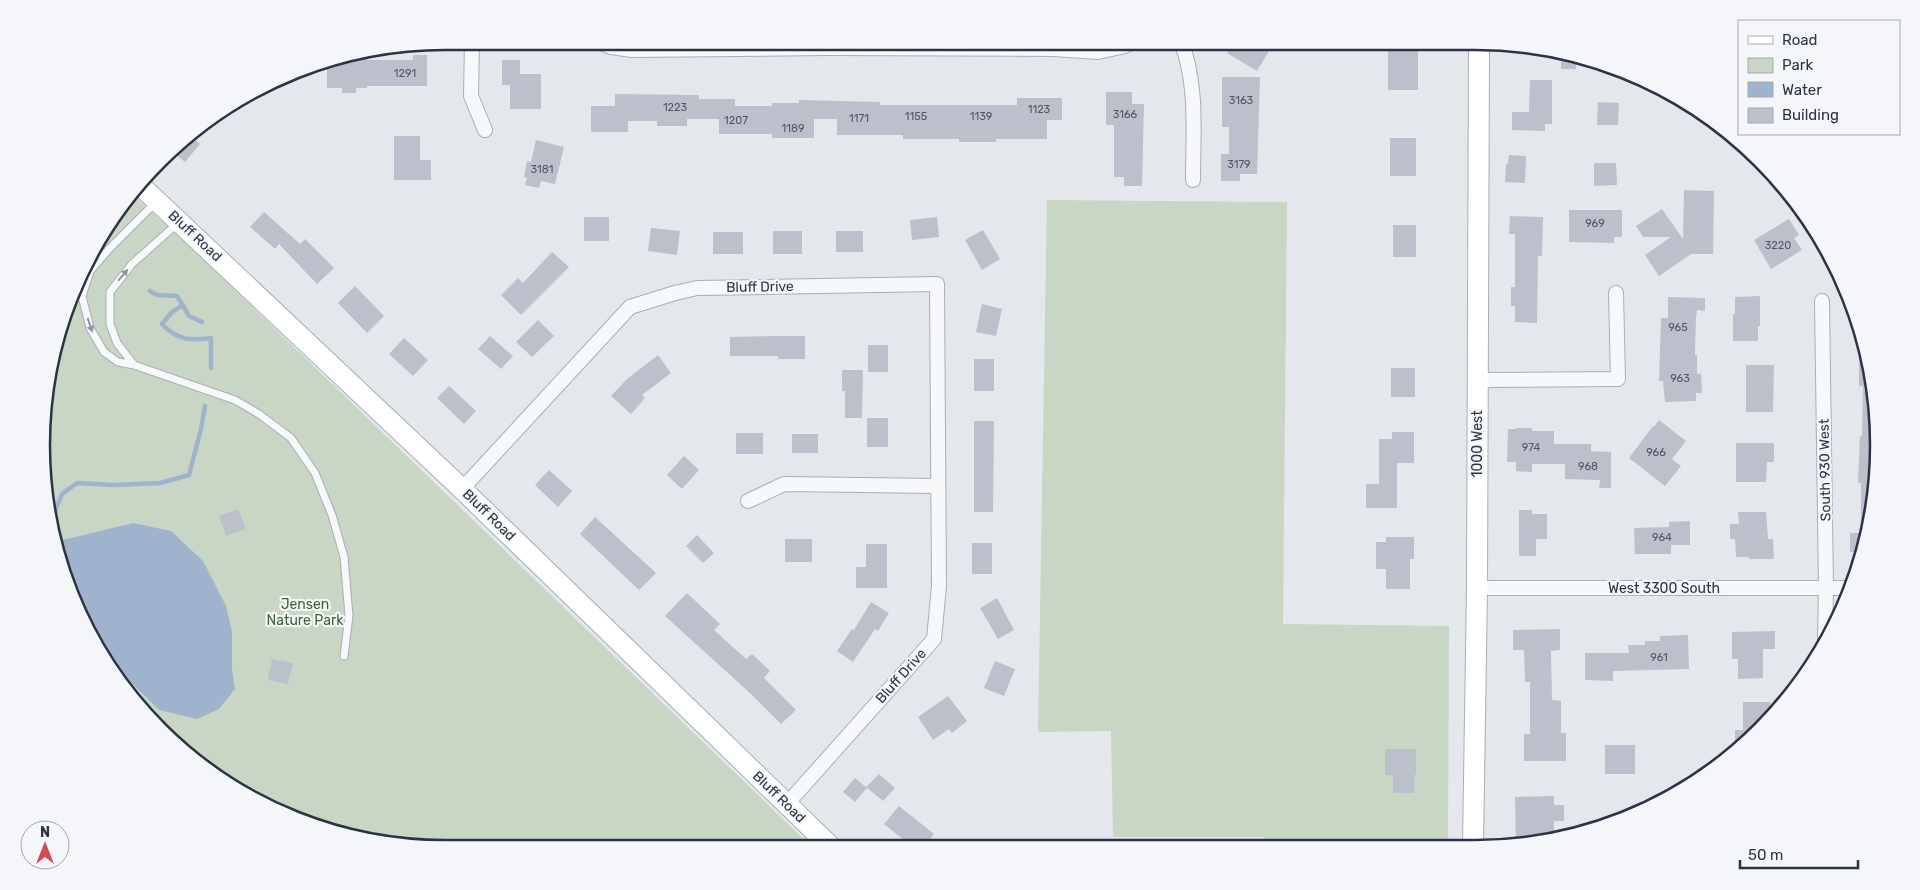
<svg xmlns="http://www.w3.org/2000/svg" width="1920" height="890" viewBox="0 0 1920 890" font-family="Rubik,sans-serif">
	<rect width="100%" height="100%" fill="#e4e7ec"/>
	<path fill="#c9d6c5" d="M134,196L185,242L813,848L472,849L311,824L291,818L179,749L95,647L63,575L45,498L49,367L95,243Z
		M1047,200L1287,202L1283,624L1449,626L1448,846H1264V837H1113L1111,731L1038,732Z"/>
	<path fill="#9fb4cc" d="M133,523L171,531L203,561L226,606L232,632V669L235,689L219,709L197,719L159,710L134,685L113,668L95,647L63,575L55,542Z"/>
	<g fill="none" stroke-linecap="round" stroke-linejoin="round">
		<path stroke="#9fb4cc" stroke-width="4.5" d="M150,291L157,295L177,296L189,316L202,322
			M183,305L172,312L162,324C177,340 190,341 211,338V368
			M53,516L62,494L77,483L113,485L160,483L189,475L201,429L205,406"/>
	</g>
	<path fill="#bbc0ca" d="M1235,41H1275L1257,71L1227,53Z
		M1388,41H1418V90H1388Z
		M1561,51L1576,56V69H1561Z
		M367,54V60H413V55H427V86H367V88H356V93H342V88H327V61Z
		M502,60H520V74H541V109H510V85H502Z
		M1222,77H1260L1257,174H1240V181H1221V154H1229V127H1222Z
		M1530,80H1552V124H1545V131L1512,130V112H1529Z
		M1106,92H1132V104H1144L1142,186H1124V177H1114V125H1106Z
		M615,94L699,95V99H735V106H772V103H799V100L880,102V105H1017V98H1062V120H1047V139H996V142H959V139H903V135H837V119H814V138H772V134H719V119H687V126H657V121H628V132H591V106H615Z
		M1598,102L1619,103L1618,125H1597Z
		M189,134L200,144L185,162L171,151L179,141Z
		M394,136H420V160H431V180H394Z
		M1390,138H1416V176H1390Z
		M536,140L564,147L555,184L541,181L539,188L525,185L527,178L524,177L527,161L531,162Z
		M1509,155L1526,156L1525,183L1505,182L1506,164H1508Z
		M1594,163H1616L1617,185L1594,186Z
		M1684,190L1714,191L1713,254H1691L1659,276L1645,255L1671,237H1643L1636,226L1662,209L1683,239Z
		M1569,210H1622V237H1614V243L1569,242Z
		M264,212L300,244L305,239L334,268L317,284L279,244L275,249L250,227Z
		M1510,216L1543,217L1542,256H1538L1537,323L1515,322V306H1511V287H1515V234H1509Z
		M584,217H609V241H584Z
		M937,217L939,237L912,240L910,220Z
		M1789,219L1799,235L1794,238L1802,250L1771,269L1754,240Z
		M1393,225H1416V257H1393Z
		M651,228L680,231L677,255L648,251Z
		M983,230L1000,259L982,270L965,240Z
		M773,231H802V254H773Z
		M836,231H863V252H836Z
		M713,232H743V254H713Z
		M552,252L569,267L521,315L501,295L518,278L523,283Z
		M355,286L384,316L367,333L338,303Z
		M1760,296V326H1758V341H1733V314H1735V297Z
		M1668,297L1705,298V311L1697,310L1696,317L1695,355H1697V374H1701L1702,393H1696V401L1665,402L1663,381H1659L1661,318H1668Z
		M982,304L1002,309L996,336L976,332Z
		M538,320L554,336L532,357L516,342Z
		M490,336L513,356L501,369L478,349Z
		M778,336H805V359H778V356H730V337Z
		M1859,336H1862L1871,366L1879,445L1871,523L1862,552H1850V533H1861V483H1858L1860,436H1862L1863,386H1859Z
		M404,338L428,360L413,376L389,354Z
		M868,345H888V372H868Z
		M658,355L671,373L642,395L645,398L631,414L611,396L627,379Z
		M974,359H994V391H974Z
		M1746,365H1774L1773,412H1746Z
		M1391,368H1415V397H1391Z
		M842,370H863L862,418H845V391H842Z
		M449,386L476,411L464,424L437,398Z
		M867,418H888V447H867Z
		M1659,420L1686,441L1672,459L1681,466L1665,486L1629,458L1653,426L1654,427Z
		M974,421H994L993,512H974Z
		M1516,428H1532V431H1554V444H1591V451L1611,452V488H1599L1600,480L1565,479V464H1532V472L1516,471V462H1507L1508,429H1516Z
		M1392,432H1414V463H1397V508H1366V484H1379V439H1392Z
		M736,433H763V454H736Z
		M792,434H818V453H792Z
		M1736,443H1774V462H1767L1766,482H1736Z
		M684,456L699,470L682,489L667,475Z
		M549,470L572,491L558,507L535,485Z
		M238,509L246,529L226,536L219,516Z
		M1519,510H1532V514H1547V539H1536V556H1519Z
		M1738,512H1766L1768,539H1773L1774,559H1749V557H1736L1735,539H1730V524H1739Z
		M595,517L656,573L639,590L580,534Z
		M1690,521V545H1671V554H1635L1634,528L1669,527V522Z
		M697,535L714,553L703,563L686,546Z
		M1386,537H1414V559H1410V589H1386V569H1376V542H1386Z
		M785,539H812V562H785Z
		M972,543H992V574H972Z
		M866,544H887V588H856V567H866Z
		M687,593L720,624L714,630L746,659L752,654L770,671L764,678L796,710L781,724L750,693L665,616Z
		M997,598L1014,630L998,639L980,608Z
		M871,602L889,613L878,631L875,629L853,662L837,651L852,629L854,630Z
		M1560,629V650L1551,651L1552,700L1561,701V733H1566V761H1524V734H1530V682H1525L1524,650H1513V630Z
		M1775,631V649H1763V678L1738,679V659H1732V632Z
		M1688,635L1689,669L1613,671V681L1585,680V653H1629L1628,645H1645V641H1660V636Z
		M272,659L293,663L288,684L268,680Z
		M995,661L1015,669L1004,696L984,688Z
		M948,696L967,721L952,733L949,729L933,740L918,717Z
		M1743,702H1770V716L1735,751V730H1743Z
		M1605,745H1635V774H1605Z
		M1385,749H1416V775H1414V793H1393V775H1385Z
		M879,774L895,788L883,801L866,787Z
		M855,778L867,788L855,802L843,792Z
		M1554,796V805H1564V821H1554V838L1528,845H1516L1515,797Z
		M899,806L934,834L924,847H913L884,824Z"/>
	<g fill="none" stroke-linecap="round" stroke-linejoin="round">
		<g stroke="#a9aeb7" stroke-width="9">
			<path id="service" d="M156,202L110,248L90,271L82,296L90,328L104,352L118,362L134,365L235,400L259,414L291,438L315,473L332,515L344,557L349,616L344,656
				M134,365L117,343L110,324V292L132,264L178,223"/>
		</g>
		<g stroke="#a9aeb7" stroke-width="16">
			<path id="minor" d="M472,41L471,96L485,130
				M595,41L611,47L632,50L827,48L1053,49L1098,52L1125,46L1133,41
				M1181,41C1198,85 1193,134 1193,180
				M1822,301L1826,588L1825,639
				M1477,380L1618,379L1616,293
				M462,489L630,307L675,293L697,288L937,284L939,586L934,639L787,804
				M748,501L784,484L937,486
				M1477,588H1852"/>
		</g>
		<g stroke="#a9aeb7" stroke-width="22">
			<path id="secondary" d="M142,187L462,489L831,847
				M1473,845L1477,588L1479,42"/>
		</g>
		<use href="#service" stroke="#f7f8fa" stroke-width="7"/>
		<use href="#minor" stroke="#f7f8fa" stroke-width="14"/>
		<use href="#secondary" stroke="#fff" stroke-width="20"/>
	</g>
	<defs><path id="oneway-solid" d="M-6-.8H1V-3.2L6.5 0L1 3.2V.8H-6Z" transform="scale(1.25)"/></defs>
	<g fill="#9196a0">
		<use href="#oneway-solid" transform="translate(123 275) rotate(-50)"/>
		<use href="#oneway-solid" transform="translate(90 325) rotate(71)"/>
	</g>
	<g text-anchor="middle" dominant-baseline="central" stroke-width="4.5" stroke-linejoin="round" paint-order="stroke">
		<g font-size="11" fill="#4f5766">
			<text x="405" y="73">1291</text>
			<text x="1241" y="100">3163</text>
			<text x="675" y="107">1223</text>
			<text x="1039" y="109">1123</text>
			<text x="1125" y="114">3166</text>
			<text x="916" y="116">1155</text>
			<text x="981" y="116">1139</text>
			<text x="859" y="118">1171</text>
			<text x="736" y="120">1207</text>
			<text x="793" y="128">1189</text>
			<text x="1239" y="164">3179</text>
			<text x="542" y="169">3181</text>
			<text x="1595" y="223">969</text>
			<text x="1778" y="245">3220</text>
			<text x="1678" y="327">965</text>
			<text x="1680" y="378">963</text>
			<text x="1531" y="447">974</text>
			<text x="1656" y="452">966</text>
			<text x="1588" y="466">968</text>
			<text x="1662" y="537">964</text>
			<text x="1659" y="657">961</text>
		</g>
		<g font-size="14" fill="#2b3445" stroke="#f4f6f9">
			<text transform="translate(195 236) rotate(43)">Bluff Road</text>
			<text transform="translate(760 287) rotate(-1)">Bluff Drive</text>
			<text transform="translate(1477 444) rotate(-90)">1000 West</text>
			<text transform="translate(1825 470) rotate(-91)">South 930 West</text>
			<text transform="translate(489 515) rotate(44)">Bluff Road</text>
			<text x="1664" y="588">West 3300 South</text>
			<text transform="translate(901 676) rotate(-48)">Bluff Drive</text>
			<text transform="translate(779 797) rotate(44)">Bluff Road</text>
		</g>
		<g font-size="14" fill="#3f6138" stroke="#f4f6f9">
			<text x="305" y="604">Jensen<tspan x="305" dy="16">Nature Park</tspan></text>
		</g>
	</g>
	<path d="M0 0H1920V890H0ZM445 50H1475A395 395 0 0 1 1870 445V445A395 395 0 0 1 1475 840H445A395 395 0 0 1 50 445V445A395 395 0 0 1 445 50Z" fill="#f4f6f9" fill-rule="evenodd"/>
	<path fill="none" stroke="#2b3445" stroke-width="2.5" d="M445 50H1475A395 395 0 0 1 1870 445V445A395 395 0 0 1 1475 840H445A395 395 0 0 1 50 445V445A395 395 0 0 1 445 50Z"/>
	<rect x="1738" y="20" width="162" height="115" fill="#f4f6f9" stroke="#a4a8b1"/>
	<rect x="1748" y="36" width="25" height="8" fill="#ffffff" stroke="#a4a8b1"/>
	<text x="1782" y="45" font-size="15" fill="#2b3445">Road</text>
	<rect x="1748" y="58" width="25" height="15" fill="#c9d6c5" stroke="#a4a8b1"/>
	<text x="1782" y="70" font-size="15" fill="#2b3445">Park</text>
	<rect x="1748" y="82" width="25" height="15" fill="#9fb4cc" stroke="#a4a8b1"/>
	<text x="1782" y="95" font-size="15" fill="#2b3445">Water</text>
	<rect x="1748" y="108" width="25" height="15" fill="#bbc0ca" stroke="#a4a8b1"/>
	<text x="1782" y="120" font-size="15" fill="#2b3445">Building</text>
	<g transform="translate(45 845)"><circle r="24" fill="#f4f6f9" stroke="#a4a8b1"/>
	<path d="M0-4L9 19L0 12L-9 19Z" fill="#d1495b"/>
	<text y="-8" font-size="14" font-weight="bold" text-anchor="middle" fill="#2b3445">N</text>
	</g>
	<path d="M1740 860v8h118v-8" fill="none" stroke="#2b3445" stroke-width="2.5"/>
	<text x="1748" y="860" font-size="15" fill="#2b3445" stroke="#f4f6f9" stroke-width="4" paint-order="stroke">50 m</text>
</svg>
